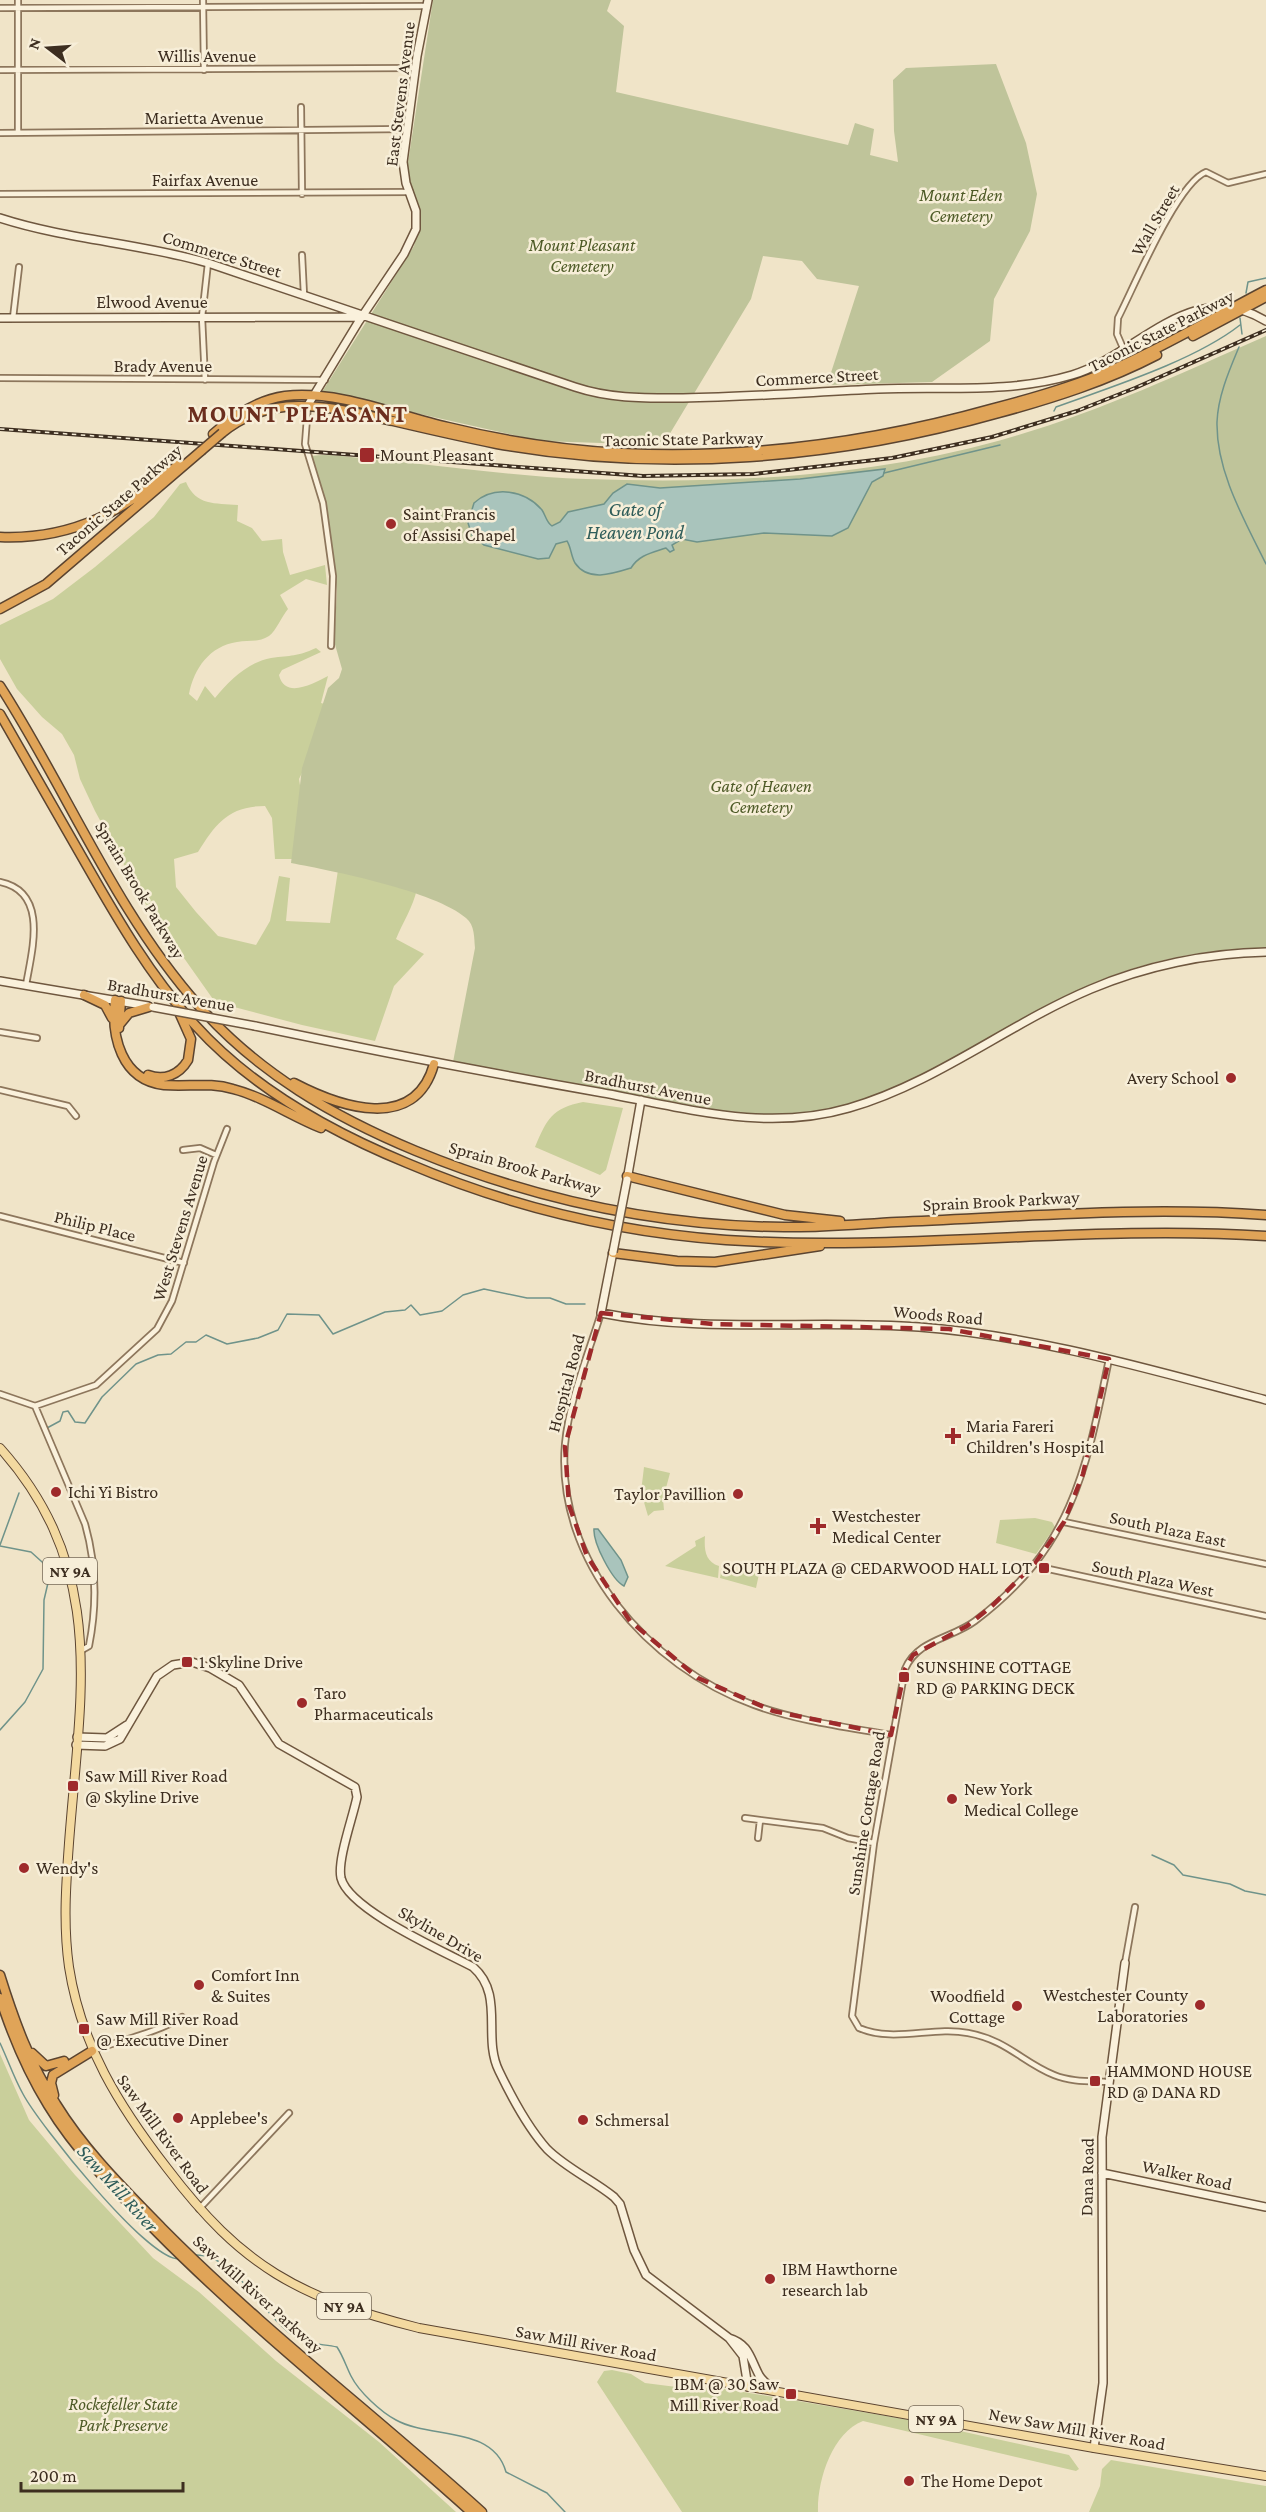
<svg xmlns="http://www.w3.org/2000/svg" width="1266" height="2512" viewBox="0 0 1266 2512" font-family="'Crimson Pro',serif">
	<rect width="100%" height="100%" fill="#f0e4c8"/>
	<path fill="#c9cf9b" d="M186,482C196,506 215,503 238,505L237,521L252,528L262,541L282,539L283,552L290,575L325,565L327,585L306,579L280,595L288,609C282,616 276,631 269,636C258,643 249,640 237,642C210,646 194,668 189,694L197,701L205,686L215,698C229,681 248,662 271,658C292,655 296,657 316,648L321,652L282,670L279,675C285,700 314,683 328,676L321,703L335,707L299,779L306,823L304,859H275L272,818L265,806C229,806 216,823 198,852L174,859L176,887L196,912L218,936L256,945L270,921L279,876L290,878L286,921L330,923L338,870L417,889C413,907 403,922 396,939L424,954L394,986L375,1041L302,1025L215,1002L143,900L95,811L80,779L74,755L62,734L42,717L17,689L0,659V625L53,599L95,567L154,517L180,484Z
		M583,1102L623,1108L606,1170L600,1175L535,1147C547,1119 552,1108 583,1102Z
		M644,1467L670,1473L663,1499L664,1510L654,1511L648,1516L641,1492Z
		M1035,1518L1052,1522L1055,1527L1036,1554L996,1543L1000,1520Z
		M705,1536C704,1549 705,1562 719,1566L718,1578L665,1566L696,1546L695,1541Z
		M722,1567L759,1574L756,1588L720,1578Z
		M0,2054L29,2120L75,2175L153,2258L199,2292L276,2361L379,2442L456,2512H0Z
		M612,2370L631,2374L645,2383L692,2389L714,2387L910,2420L1069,2455L1079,2469L1076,2471L863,2421C832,2433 817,2481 818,2512H682L597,2382L604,2371Z
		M1111,2460L1266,2486V2512H1089L1100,2486L1102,2469Z"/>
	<path fill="#bfc49a" d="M433,0H611L607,11L624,26L616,92L848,145L855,123L874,129L870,155L898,162L894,131L893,80L906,68L996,64L1026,143L1037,194L1030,231L994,299L990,341L932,382L827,385L859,286L817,279L802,261L763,256L751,299L663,445L540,441L322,392L414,246L420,218L407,169Z
		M1266,336V948C1207,948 1143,961 1089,985C1003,1023 927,1086 835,1108C805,1116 775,1115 745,1115L453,1062L475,948C474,938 475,925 466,918C435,891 333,871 291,863L302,768L328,688L339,678L342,669L334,641L337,591L327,510L312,456C331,453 356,458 375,460C446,465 515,477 586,479C728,484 878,477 1015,436C1101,411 1184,372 1266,336Z"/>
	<path fill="#a9c4bc" stroke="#6f938a" stroke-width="1.5" d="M885,469L883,476L872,482L848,528L832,536L764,533L697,542L682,539L672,545L674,550L670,552L666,548C651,553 639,555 631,568C612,574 588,582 575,563C571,556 571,547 567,541L556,544L549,558L538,559L484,545L472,535L468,523L474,503C494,485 525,490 542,510C546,516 546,522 552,526L560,522L568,512L604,504L613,493L627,484L660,488L800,479Z
		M594,1529H598L621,1560L628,1577L624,1586C612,1580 593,1543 594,1529Z"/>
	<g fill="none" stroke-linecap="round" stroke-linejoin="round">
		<path stroke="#6f938a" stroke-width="1.5" d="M1246,293L1248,282L1266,278
			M1240,318L1242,334
			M1239,347C1229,371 1218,396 1217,422C1216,472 1245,521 1266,564
			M1054,411L1056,407C1111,387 1194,361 1240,325
			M884,473L1000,445
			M47,1428L60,1421L63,1412L68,1411L75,1422L85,1423L102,1397L136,1364L158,1355L171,1354L186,1342H196L206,1335L227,1344L258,1338L278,1330L287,1314L319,1315L333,1334L385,1312L405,1310L411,1305L420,1315L442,1311L463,1295L484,1289L527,1298H550L566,1304H585
			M0,1545L19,1493
			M0,1546L31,1552L51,1570L44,1600L43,1669L25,1702L0,1730
			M1152,1855L1174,1865L1183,1875L1230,1884L1245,1891L1266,1895
			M0,2043C8,2060 14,2078 23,2094C39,2124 147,2260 179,2259
			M196,2255C236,2254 262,2317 297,2338C309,2345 324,2344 337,2347C343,2356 346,2366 351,2376C359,2392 381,2412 396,2420C430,2439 493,2425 506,2472L547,2493L565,2512"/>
		<g stroke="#8d765c" stroke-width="8">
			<path id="street" d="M18,0V133
				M203,0L204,70
				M0,8L426,6
				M0,70L415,68
				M301,107L302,194
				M0,133L407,129
				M0,194L410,192
				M302,255L304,295
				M13,318L19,267
				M1123,348L1117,334L1118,318C1134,287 1177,183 1206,172L1228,183L1266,174
				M0,378L325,380
				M205,380L202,317L208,263
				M308,405L305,444L323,503L333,576L331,646
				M0,882C49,892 32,950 26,985
				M0,1032L37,1038
				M0,1090L68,1106L76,1116
				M183,1150L200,1148L216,1155
				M0,1216L184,1263
				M601,1313C588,1355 569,1400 565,1444C555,1561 649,1667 754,1705C798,1721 846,1727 891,1735
				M0,1394L35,1406L85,1524C96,1563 97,1606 89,1646L82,1650
				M35,1406L96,1385L157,1329L172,1301L214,1162L227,1129
				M1064,1522L1266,1564
				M1036,1562L1044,1568L1266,1616
				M745,1818L823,1828L848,1838L874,1843
				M758,1838L760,1820
				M1125,1963L1135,1907
				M92,2051C122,2039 155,2034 182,2017
				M1108,2082C1090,2081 1071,2082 1054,2075C1022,2062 1007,2040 968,2033C933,2026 894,2043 859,2028L852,2016L874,1843L905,1669C918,1639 951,1639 975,1621C1072,1548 1086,1472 1109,1359
				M199,2209L289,2113"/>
		</g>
		<g stroke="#6f573f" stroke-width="10">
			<path id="secondary" d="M0,218C68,240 140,243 208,263L575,387C611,399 646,398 683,398C748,397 813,392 878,389C943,386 1008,394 1072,375C1137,356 1192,275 1266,321
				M0,318L356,317L363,314
				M308,405L359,321L404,254L416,229V211L406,183L403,162L417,56L428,0
				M0,981L148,1006
				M255,1026C370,1050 484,1072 598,1092C683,1107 763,1133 849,1108C936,1083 1008,1024 1091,989C1145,966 1207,953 1266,952
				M627,1180L641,1100
				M613,1252L601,1313C706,1334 814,1319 919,1327C1038,1336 1151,1370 1266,1400
				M77,1737L107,1738L127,1725
				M76,1745L105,1746L120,1739L157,1676L173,1665L192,1662L210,1668L239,1685L279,1744L355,1787L357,1797C353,1817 337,1860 341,1878C349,1910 443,1951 473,1967C505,1995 482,2037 499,2071C511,2096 528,2128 547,2149C566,2168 593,2180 614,2197L620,2204L634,2250L646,2275L729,2338L743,2356L748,2387
				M1102,2173L1266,2207
				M729,2338C749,2344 750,2358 759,2375C763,2382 771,2387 777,2392
				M1094,2448L1103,2383L1102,2137L1125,1963"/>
		</g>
		<g stroke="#5b4430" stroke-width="10">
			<path id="primary" d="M0,1448C109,1570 80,1695 69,1843C66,1884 63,1925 69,1967C81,2045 119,2106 167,2168C242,2267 299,2298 419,2328L1094,2448L1266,2476"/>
		</g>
		<g stroke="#5b4430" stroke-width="11">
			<path id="highway" d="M1193,336L1266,297
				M222,433C274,390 334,408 393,421C427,429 462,437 497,444C664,474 836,459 999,413C1054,398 1107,381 1157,355
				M213,434C234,415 257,400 285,396C339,390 396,415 448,427C505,441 563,450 622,453C748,459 873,442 994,408C1033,398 1072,387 1109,371C1163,348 1214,317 1266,290
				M0,537C74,540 126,510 180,463
				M0,609L46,584L201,451
				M0,686C67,790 116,913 199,1006C258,1073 334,1117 416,1151C533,1199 657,1226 784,1227C821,1228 859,1224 897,1222C1019,1217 1143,1206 1266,1215
				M0,714C29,764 57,814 86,864C118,920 151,977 195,1025C252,1088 329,1131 407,1163C508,1206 616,1232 726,1240C906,1252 1086,1224 1266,1236
				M84,995L105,1005L112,1018
				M115,1000C111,1036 121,1080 164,1085C188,1087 210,1082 233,1089C264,1097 291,1116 321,1128
				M120,1024L129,1013L149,1007
				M119,1028L121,1001
				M148,1075C164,1081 179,1075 188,1060L191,1039L178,1010
				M294,1083C340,1107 415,1133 434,1064
				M627,1176L785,1215L840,1221
				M613,1253L677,1261L715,1262L820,1246
				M0,1975C14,2020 30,2064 56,2104C85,2151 124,2189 162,2228C263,2330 376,2416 482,2512
				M0,1998C12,2035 27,2071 48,2105C77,2153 117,2192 157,2232C256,2332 367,2418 471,2512
				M32,2053L46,2066L64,2061
				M54,2095L51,2083L53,2075L92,2051"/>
		</g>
		<use href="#street" stroke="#faf1dc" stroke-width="4.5"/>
		<use href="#secondary" stroke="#faf1dc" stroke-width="7"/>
		<use href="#primary" stroke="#f3d9a0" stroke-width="8"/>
		<use href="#highway" stroke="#e0a458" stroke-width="8"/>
		<g stroke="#3d2e20" stroke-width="4">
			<path id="rail" d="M0,429L643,476L754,474L892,458L992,437L1077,411L1135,388L1266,330"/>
		</g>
		<use href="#rail" stroke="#f7eed8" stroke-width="1.5" stroke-dasharray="4.5" stroke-linecap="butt"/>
		<g stroke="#6f573f" stroke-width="10" stroke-linecap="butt">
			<path id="secondary-bridge" d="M153,1007L255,1026
				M613,1252L627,1180"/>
		</g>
		<g stroke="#5b4430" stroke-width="11" stroke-linecap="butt">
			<path id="highway-bridge" d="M201,451L222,433"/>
		</g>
		<use href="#secondary-bridge" stroke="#faf1dc" stroke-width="7"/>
		<use href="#highway-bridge" stroke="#e0a458" stroke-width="8"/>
	</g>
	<path fill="none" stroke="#9e2a2b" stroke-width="4.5" stroke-dasharray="12 8" stroke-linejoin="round" d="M601,1313L713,1324L949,1329L1109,1359L1083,1474L1064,1522L1036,1562L992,1606L967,1626L913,1655L905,1669L891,1735L773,1711L698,1678L630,1621L587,1556L569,1505L565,1446Z"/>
	<g fill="#9e2a2b" stroke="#f7eed8" stroke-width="2">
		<rect x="359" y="447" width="16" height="16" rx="3"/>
		<circle cx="391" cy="524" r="6"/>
		<circle cx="1231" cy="1078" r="6"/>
		<path d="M950 1427h6v6h6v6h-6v6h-6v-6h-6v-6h6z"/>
		<circle cx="56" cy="1492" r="6"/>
		<circle cx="738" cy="1494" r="6"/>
		<path d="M815 1517h6v6h6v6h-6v6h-6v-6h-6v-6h6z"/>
		<rect x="1038" y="1562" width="12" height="12" rx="3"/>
		<rect x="181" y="1656" width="12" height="12" rx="3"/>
		<rect x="898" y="1671" width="12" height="12" rx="3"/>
		<circle cx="302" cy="1703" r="6"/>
		<rect x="67" y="1780" width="12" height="12" rx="3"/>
		<circle cx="952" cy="1799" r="6"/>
		<circle cx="24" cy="1868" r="6"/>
		<circle cx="199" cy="1985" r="6"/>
		<circle cx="1200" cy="2005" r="6"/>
		<circle cx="1017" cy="2006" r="6"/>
		<rect x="78" y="2023" width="12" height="12" rx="3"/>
		<rect x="1089" y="2075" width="12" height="12" rx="3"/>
		<circle cx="178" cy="2118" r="6"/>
		<circle cx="583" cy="2120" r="6"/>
		<circle cx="770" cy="2279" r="6"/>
		<rect x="785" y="2388" width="12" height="12" rx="3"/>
		<circle cx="909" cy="2481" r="6"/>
	</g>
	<g text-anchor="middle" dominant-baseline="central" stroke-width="5" stroke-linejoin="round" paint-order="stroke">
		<g fill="#f7eed8" stroke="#756857" stroke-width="1.5">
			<rect x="43" y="1558" width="54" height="26" rx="4.5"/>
			<rect x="317" y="2293" width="54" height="26" rx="4.5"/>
			<rect x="909" y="2406" width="54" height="26" rx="4.5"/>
		</g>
		<g font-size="16" font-weight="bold" fill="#3d2e20">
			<text x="70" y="1571">NY 9A</text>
			<text x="344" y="2306">NY 9A</text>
			<text x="936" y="2419">NY 9A</text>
		</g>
		<g font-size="18" fill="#3d2e20" stroke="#f7eed8">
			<text x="207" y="56">Willis Avenue</text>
			<text transform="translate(400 94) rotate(-83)">East Stevens Avenue</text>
			<text x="204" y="118">Marietta Avenue</text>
			<text x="205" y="180">Fairfax Avenue</text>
			<text transform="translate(1155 220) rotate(-60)">Wall Street</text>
			<text transform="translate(222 254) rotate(17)">Commerce Street</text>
			<text x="152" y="302">Elwood Avenue</text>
			<text transform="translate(1161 331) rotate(-27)">Taconic State Parkway</text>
			<text x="163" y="366">Brady Avenue</text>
			<text transform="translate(817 377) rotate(-3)">Commerce Street</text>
			<text transform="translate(683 439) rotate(-1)">Taconic State Parkway</text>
			<text transform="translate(119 500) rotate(-41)">Taconic State Parkway</text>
			<text transform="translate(140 890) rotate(59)">Sprain Brook Parkway</text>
			<text transform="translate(171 995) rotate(10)">Bradhurst Avenue</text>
			<text transform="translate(648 1087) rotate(11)">Bradhurst Avenue</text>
			<text transform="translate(525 1168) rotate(16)">Sprain Brook Parkway</text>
			<text transform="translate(1001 1201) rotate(-3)">Sprain Brook Parkway</text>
			<text transform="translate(95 1226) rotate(14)">Philip Place</text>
			<text transform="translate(180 1228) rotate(-73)">West Stevens Avenue</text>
			<text transform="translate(938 1315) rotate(5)">Woods Road</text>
			<text transform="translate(566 1383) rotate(-75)">Hospital Road</text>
			<text transform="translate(1168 1529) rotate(12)">South Plaza East</text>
			<text transform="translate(1153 1578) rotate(12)">South Plaza West</text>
			<text transform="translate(866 1813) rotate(-81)">Sunshine Cottage Road</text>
			<text transform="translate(441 1934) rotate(30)">Skyline Drive</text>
			<text transform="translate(163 2134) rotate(54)">Saw Mill River Road</text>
			<text transform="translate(1187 2175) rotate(12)">Walker Road</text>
			<text transform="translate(1087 2177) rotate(-89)">Dana Road</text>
			<text transform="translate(258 2294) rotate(42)">Saw Mill River Parkway</text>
			<text transform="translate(586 2343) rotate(10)">Saw Mill River Road</text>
			<text transform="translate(1077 2429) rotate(10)">New Saw Mill River Road</text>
		</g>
		<g font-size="18" font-style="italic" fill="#4d5a26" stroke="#f7eed8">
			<text x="961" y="195">Mount Eden<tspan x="961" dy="21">Cemetery</tspan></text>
			<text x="582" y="245">Mount Pleasant<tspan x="582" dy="21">Cemetery</tspan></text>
			<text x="761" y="786">Gate of Heaven<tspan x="761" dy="21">Cemetery</tspan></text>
			<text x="123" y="2404">Rockefeller State<tspan x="123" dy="21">Park Preserve</tspan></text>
		</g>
		<g font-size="18" fill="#3d2e20" stroke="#f7eed8" text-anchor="start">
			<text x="380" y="455">Mount Pleasant</text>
			<text x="403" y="514">Saint Francis<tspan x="403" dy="21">of Assisi Chapel</tspan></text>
			<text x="1219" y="1078" text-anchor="end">Avery School</text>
			<text x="966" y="1426">Maria Fareri<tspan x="966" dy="21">Children's Hospital</tspan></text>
			<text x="68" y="1492">Ichi Yi Bistro</text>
			<text x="726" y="1494" text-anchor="end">Taylor Pavillion</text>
			<text x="832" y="1516">Westchester<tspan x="832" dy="21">Medical Center</tspan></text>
			<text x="1032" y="1568" text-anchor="end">SOUTH PLAZA @ CEDARWOOD HALL LOT</text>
			<text x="199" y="1662">1 Skyline Drive</text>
			<text x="916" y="1667">SUNSHINE COTTAGE<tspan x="916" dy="21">RD @ PARKING DECK</tspan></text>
			<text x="314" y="1693">Taro<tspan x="314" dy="21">Pharmaceuticals</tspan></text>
			<text x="85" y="1776">Saw Mill River Road<tspan x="85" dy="21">@ Skyline Drive</tspan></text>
			<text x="964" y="1789">New York<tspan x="964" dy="21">Medical College</tspan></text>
			<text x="36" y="1868">Wendy's</text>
			<text x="211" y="1975">Comfort Inn<tspan x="211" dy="21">&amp; Suites</tspan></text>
			<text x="1188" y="1995" text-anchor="end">Westchester County<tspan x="1188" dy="21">Laboratories</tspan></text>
			<text x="1005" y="1996" text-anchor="end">Woodfield<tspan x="1005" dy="21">Cottage</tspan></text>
			<text x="96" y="2019">Saw Mill River Road<tspan x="96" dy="21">@ Executive Diner</tspan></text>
			<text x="1107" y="2071">HAMMOND HOUSE<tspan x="1107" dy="21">RD @ DANA RD</tspan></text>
			<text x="190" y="2118">Applebee's</text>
			<text x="595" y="2120">Schmersal</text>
			<text x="782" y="2269">IBM Hawthorne<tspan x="782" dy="21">research lab</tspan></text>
			<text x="779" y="2384" text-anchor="end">IBM @ 30 Saw<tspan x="779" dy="21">Mill River Road</tspan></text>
			<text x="921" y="2481">The Home Depot</text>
		</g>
		<g font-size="20" font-style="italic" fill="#2f5d5a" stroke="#f7eed8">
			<text x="635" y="509">Gate of<tspan x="635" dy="23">Heaven Pond</tspan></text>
			<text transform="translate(118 2188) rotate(48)">Saw Mill River</text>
		</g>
		<g font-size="24" font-weight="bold" letter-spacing="1.5" fill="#6b2e1e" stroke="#f7eed8">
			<text x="298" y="413">MOUNT PLEASANT</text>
		</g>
	</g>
	<g transform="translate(48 48) rotate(287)" stroke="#f7eed8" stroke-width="4.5" paint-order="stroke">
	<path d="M0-4.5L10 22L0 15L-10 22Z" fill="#3d2e20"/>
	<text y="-9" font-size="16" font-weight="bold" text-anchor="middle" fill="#3d2e20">N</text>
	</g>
	<path d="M21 2482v9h162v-9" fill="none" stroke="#3d2e20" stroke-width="3"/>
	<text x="30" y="2482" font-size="18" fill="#3d2e20" stroke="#f7eed8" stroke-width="4.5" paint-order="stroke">200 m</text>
</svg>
